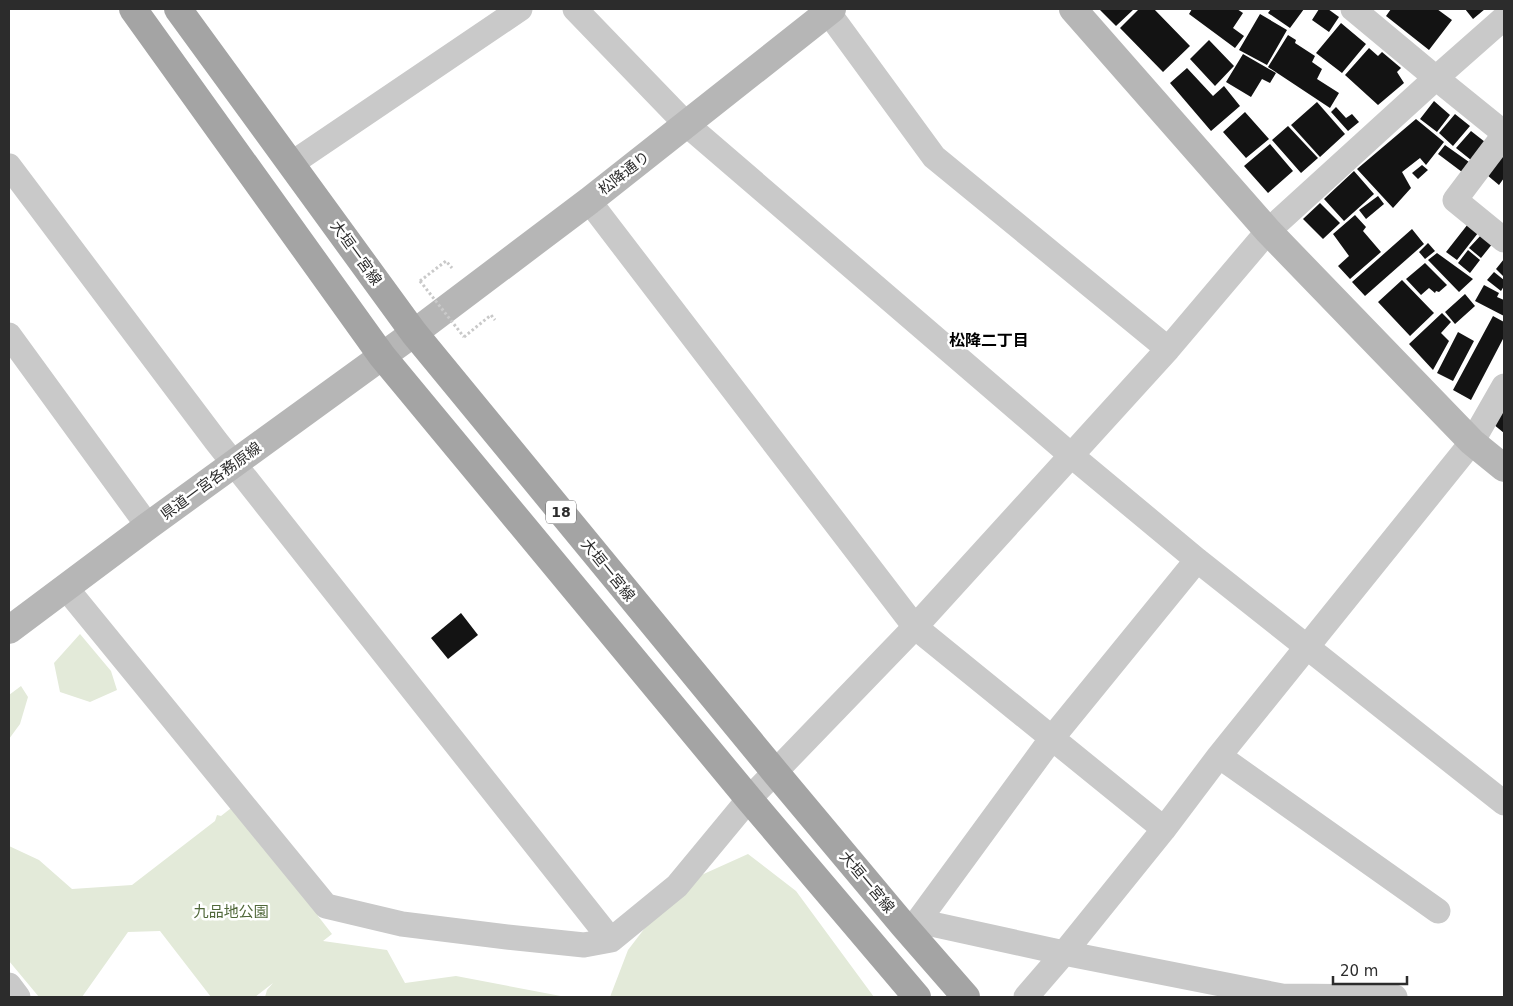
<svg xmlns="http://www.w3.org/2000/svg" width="1513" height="1006" viewBox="0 0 1513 1006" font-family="'DejaVu Sans','Noto Sans JP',sans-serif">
	<rect width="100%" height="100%" fill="#fff"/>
	<path fill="#e3ead9" d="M80,634L111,671L117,690L90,702L60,692L54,663Z
		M21,686L28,697L20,724L9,739V695Z
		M235,805L319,914L318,916L332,934L323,941L387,950L405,983L456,976L566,997H265L267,990L273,983L255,997H211L160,931L128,932L82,997H39L9,961V846L39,860L72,889L132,885L215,821L217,815L221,816Z
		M748,854L796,891L874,997H610L628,950L677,886Z"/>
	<path fill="#131313" d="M1099,9H1134L1116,26Z
		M1139,9H1154L1190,46L1163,72L1120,28Z
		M1192,9H1237L1243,13L1233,28L1244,36L1235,48L1189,14Z
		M1271,9H1304L1290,28L1268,13Z
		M1319,9H1328L1339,17L1329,32L1312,20Z
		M1391,9H1437L1452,20L1429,50L1386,16Z
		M1465,9H1485L1473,19Z
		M1260,14L1287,30L1267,65L1239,50Z
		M1341,23L1366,44L1342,73L1316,53Z
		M1288,35L1296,40L1295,43L1315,56L1312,62L1322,69L1317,79L1339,93L1330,108L1268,67Z
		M1209,40L1234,66L1215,86L1190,59Z
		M1369,48L1378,56L1382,52L1401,68L1397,72L1404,83L1378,105L1345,75Z
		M1243,54L1276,73L1270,83L1262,79L1251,97L1226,82Z
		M1187,68L1213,96L1224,86L1240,106L1211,131L1170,83Z
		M1434,101L1450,115L1437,132L1420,119Z
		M1317,102L1345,134L1320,157L1291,125Z
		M1336,107L1346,118L1352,114L1359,122L1348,131L1331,112Z
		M1245,112L1269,139L1246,158L1223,132Z
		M1455,114L1470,126L1453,146L1439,133Z
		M1416,119L1444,142L1426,165L1420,158L1402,172L1411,188L1393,208L1357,169Z
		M1288,126L1318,158L1301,173L1272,140Z
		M1471,131L1485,142L1471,160L1456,148Z
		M1270,144L1293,171L1268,193L1244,166Z
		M1445,145L1469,162L1462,172L1438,154Z
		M1502,156L1504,158V178L1499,185L1487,175Z
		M1422,165L1428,170L1418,179L1412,173Z
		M1354,171L1374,194L1344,221L1324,199Z
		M1378,196L1384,204L1366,219L1359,210Z
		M1320,203L1340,223L1323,239L1303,219Z
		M1355,215L1366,227L1363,231L1381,252L1350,279L1338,266L1349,256L1333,234Z
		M1468,224L1478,233L1457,260L1446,252Z
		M1412,229L1424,244L1365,296L1352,282Z
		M1482,234L1493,243L1481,258L1469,248Z
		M1428,243L1435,251L1425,259L1419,252Z
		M1468,250L1480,260L1470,273L1458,263Z
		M1437,253L1473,279L1459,292L1428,260Z
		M1504,259V277L1496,269Z
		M1425,263L1447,285L1439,292L1436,291L1435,293L1429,288L1421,295L1406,279Z
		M1494,272L1504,280V286L1501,291L1487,280Z
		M1402,280L1434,313L1410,336L1378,302Z
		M1484,285L1499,293L1497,297L1504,300V316L1475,301Z
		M1465,294L1475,306L1455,324L1445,312Z
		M1442,313L1451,322L1441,333L1449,341L1433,370L1409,344Z
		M1493,316L1504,322V337L1471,400L1453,390Z
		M1458,332L1474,341L1453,381L1437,373Z
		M1504,410V433L1493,424Z
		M461,613L478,635L448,659L431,638Z"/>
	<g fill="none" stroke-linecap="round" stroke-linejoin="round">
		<path stroke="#c9c9c9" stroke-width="3" stroke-dasharray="2.5 2.5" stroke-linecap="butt" d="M420,281L446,261L452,268
			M464,337L491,315L495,320"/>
		<path stroke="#c9c9c9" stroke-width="25" d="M575,9L686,124L1072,456L1197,560L1504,803
			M828,12L934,157L1168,349
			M1504,18L1436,78L1504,133
			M1504,135L1455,200L1504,240
			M291,164L520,9
			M9,166L216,441L611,940
			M589,201L915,627L1168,349L1268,231L1436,78L1353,9
			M9,335L148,526
			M66,588L326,906L402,924L507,937L584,945L611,940L677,886L749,799L915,627L1164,829
			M1219,756L1438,911
			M918,921L1052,738L1197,560
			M904,926L918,921L1064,953L1282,996L1395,997
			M9,985L18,997
			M1026,997L1064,953L1164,829L1219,756L1472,442L1504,386"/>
		<path stroke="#b6b6b6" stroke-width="28" d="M1073,9L1268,231L1472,442L1504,468
			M9,630L148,526L414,333L589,201L832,9"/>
		<path stroke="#a4a4a4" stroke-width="28" d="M133,9L382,356L749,799L917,997
			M178,9L414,333L775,772L904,926L966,997"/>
		<path stroke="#c9c9c9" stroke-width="3" stroke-dasharray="2.5 2.5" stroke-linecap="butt" d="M420,281L464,337"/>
	</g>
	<g text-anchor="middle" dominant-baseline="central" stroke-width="5" stroke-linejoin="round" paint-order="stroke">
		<rect fill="#fff" stroke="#6b6b6b" stroke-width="1" x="546" y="500.5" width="30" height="23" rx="4"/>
		<g font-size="14" font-weight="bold" fill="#2c2c2c">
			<text x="561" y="512">18</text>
		</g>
		<g font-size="15" fill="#2c2c2c" stroke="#fff">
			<text transform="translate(624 173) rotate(-38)">松降通り</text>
			<text transform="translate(356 253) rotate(54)">大垣一宮線</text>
			<text transform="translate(211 481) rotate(-36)">県道一宮各務原線</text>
			<text transform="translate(608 570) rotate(51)">大垣一宮線</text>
			<text transform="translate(867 882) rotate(50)">大垣一宮線</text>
		</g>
		<g font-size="15" fill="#50683a" stroke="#fff">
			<text x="231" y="912">九品地公園</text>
		</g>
		<g font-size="16" font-weight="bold" fill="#000" stroke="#fff">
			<text x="989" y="340">松降二丁目</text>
		</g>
	</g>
	<rect width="1513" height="1006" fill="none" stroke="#2c2c2c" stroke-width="20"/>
	<path d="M1333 976v8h74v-8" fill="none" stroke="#2c2c2c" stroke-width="2.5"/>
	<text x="1340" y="976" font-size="15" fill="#2c2c2c" stroke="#ffffff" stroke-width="4" paint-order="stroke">20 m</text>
</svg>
